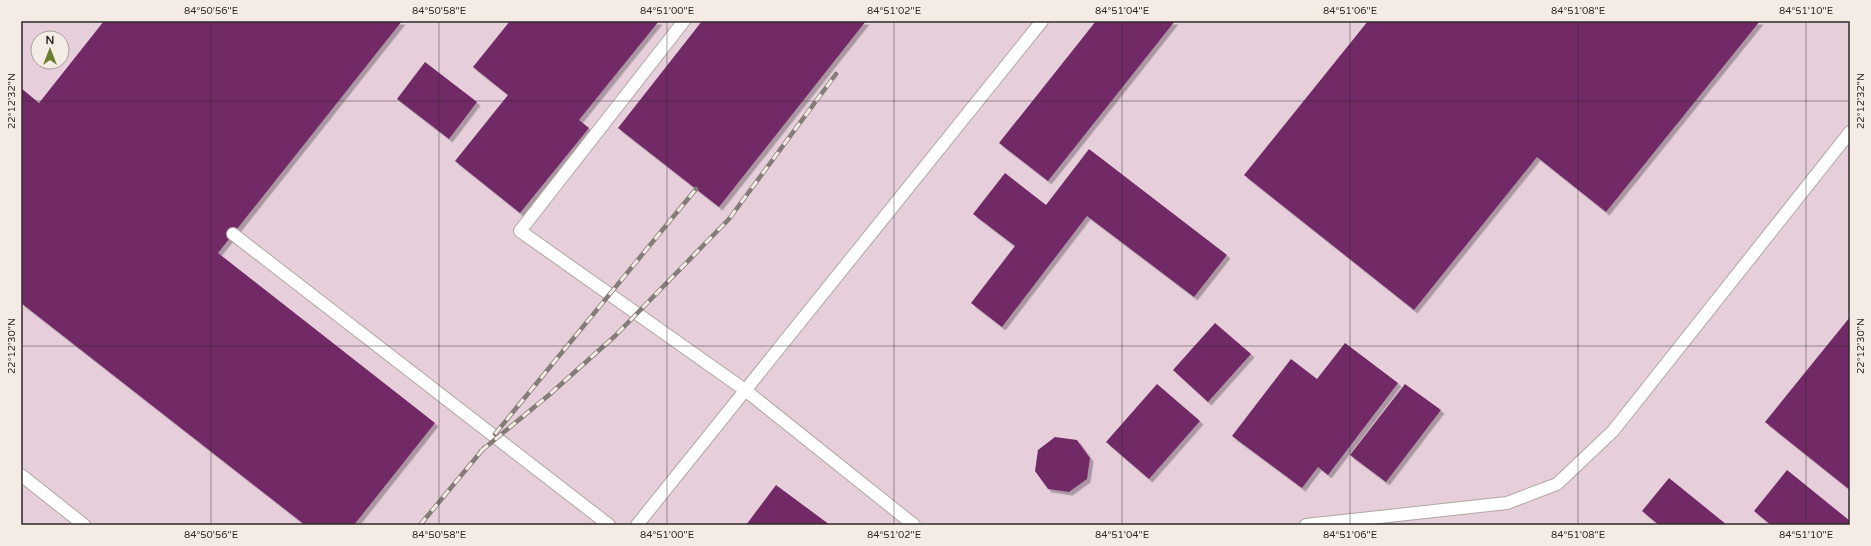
<svg xmlns="http://www.w3.org/2000/svg" width="1871" height="546" viewBox="0 0 1871 546" font-family="'Varela Round',sans-serif">
	<defs>
		<filter id="shadow"><feDropShadow dx="3.5" dy="3.5" stdDeviation="0" flood-color="#0004"/></filter>
	</defs>
	<rect width="100%" height="100%" fill="#e8ded7"/>
	<path fill="#e6cfdb" fill-rule="evenodd" d="M21,21H1850V525H21ZM38,38H62V62H38Z"/>
	<path fill="#722a66" filter="url(#shadow)" d="M104,21H402L218,253L435,423L354,525H305L21,303V88L39,103Z
		M510,21H659L579,120L589,128L520,213L455,161L508,95L473,67Z
		M702,21H866L719,207L618,128Z
		M1096,21H1175L1048,181L999,143Z
		M1368,21H1760L1606,212L1537,157L1414,310L1244,175Z
		M425,62L477,102L449,139L397,99Z
		M1089,149L1227,255L1194,297L1087,216L1002,327L971,303L1015,246L973,214L1005,173L1046,205Z
		M1850,317V490L1765,422Z
		M1215,323L1251,354L1208,402L1173,370Z
		M1345,343L1398,383L1328,475L1318,467L1302,488L1232,436L1291,359L1317,379Z
		M1157,384L1200,421L1149,479L1106,442Z
		M1405,384L1441,410L1386,482L1350,455Z
		M1055,437L1077,440L1090,458L1087,479L1069,492L1048,489L1035,471L1038,450Z
		M1787,470L1850,521V525H1771L1754,511Z
		M1669,478L1727,525H1659L1642,511Z
		M776,485L830,525H746Z"/>
	<g fill="none" stroke-linecap="round" stroke-linejoin="round">
		<g stroke="#b0a7a1" stroke-width="14">
			<path id="lane" d="M684,21L520,231L745,390L914,525
				M233,234L609,525
				M21,475L84,525
				M637,525L1042,21
				M1306,525L1507,503L1557,484L1613,431L1850,132"/>
		</g>
		<use href="#lane" stroke="#fff" stroke-width="12"/>
		<g stroke="#837c78" stroke-width="4.5">
			<path id="rail" d="M495,434L696,189
				M481,451L549,395L615,336L729,219L836,74
				M420,525L484,448"/>
		</g>
		<use href="#rail" stroke="#f5ebe5" stroke-width="3" stroke-dasharray="9" stroke-linecap="butt"/>
	</g>
	<path fill="none" stroke="#2e2a27" stroke-width="1" stroke-opacity="0.45" d="M211,21V525M439,21V525M667,21V525M894,21V525M1122,21V525M1350,21V525M1578,21V525M1806,21V525M21,101H1850M21,346H1850"/>
	<rect width="1871" height="546" fill="none" stroke="#f5ebe5" stroke-width="44"/>
	<g transform="translate(50 50)"><circle r="19" fill="#f5ebe5" stroke="#a59e99"/>
	<path d="M0-3L7 15L0 10L-7 15Z" fill="#697e2f"/>
	<text y="-6" font-size="11" font-weight="bold" text-anchor="middle" fill="#2e2a27">N</text>
	</g>
	<rect x="22" y="22" width="1827" height="502" fill="none" stroke="#2e2a27" stroke-width="1.5"/>
	<g font-size="10" text-anchor="middle" fill="#2e2a27">
		<text x="211" y="14">84°50'56"E</text>
		<text x="439" y="14">84°50'58"E</text>
		<text x="667" y="14">84°51'00"E</text>
		<text x="894" y="14">84°51'02"E</text>
		<text x="1122" y="14">84°51'04"E</text>
		<text x="1350" y="14">84°51'06"E</text>
		<text x="1578" y="14">84°51'08"E</text>
		<text x="1806" y="14">84°51'10"E</text>
		<text transform="translate(11 101) rotate(-90)" y="4">22°12'32"N</text>
		<text transform="translate(1860 101) rotate(-90)" y="4">22°12'32"N</text>
		<text transform="translate(11 346) rotate(-90)" y="4">22°12'30"N</text>
		<text transform="translate(1860 346) rotate(-90)" y="4">22°12'30"N</text>
		<text x="211" y="538">84°50'56"E</text>
		<text x="439" y="538">84°50'58"E</text>
		<text x="667" y="538">84°51'00"E</text>
		<text x="894" y="538">84°51'02"E</text>
		<text x="1122" y="538">84°51'04"E</text>
		<text x="1350" y="538">84°51'06"E</text>
		<text x="1578" y="538">84°51'08"E</text>
		<text x="1806" y="538">84°51'10"E</text>
	</g>
</svg>
